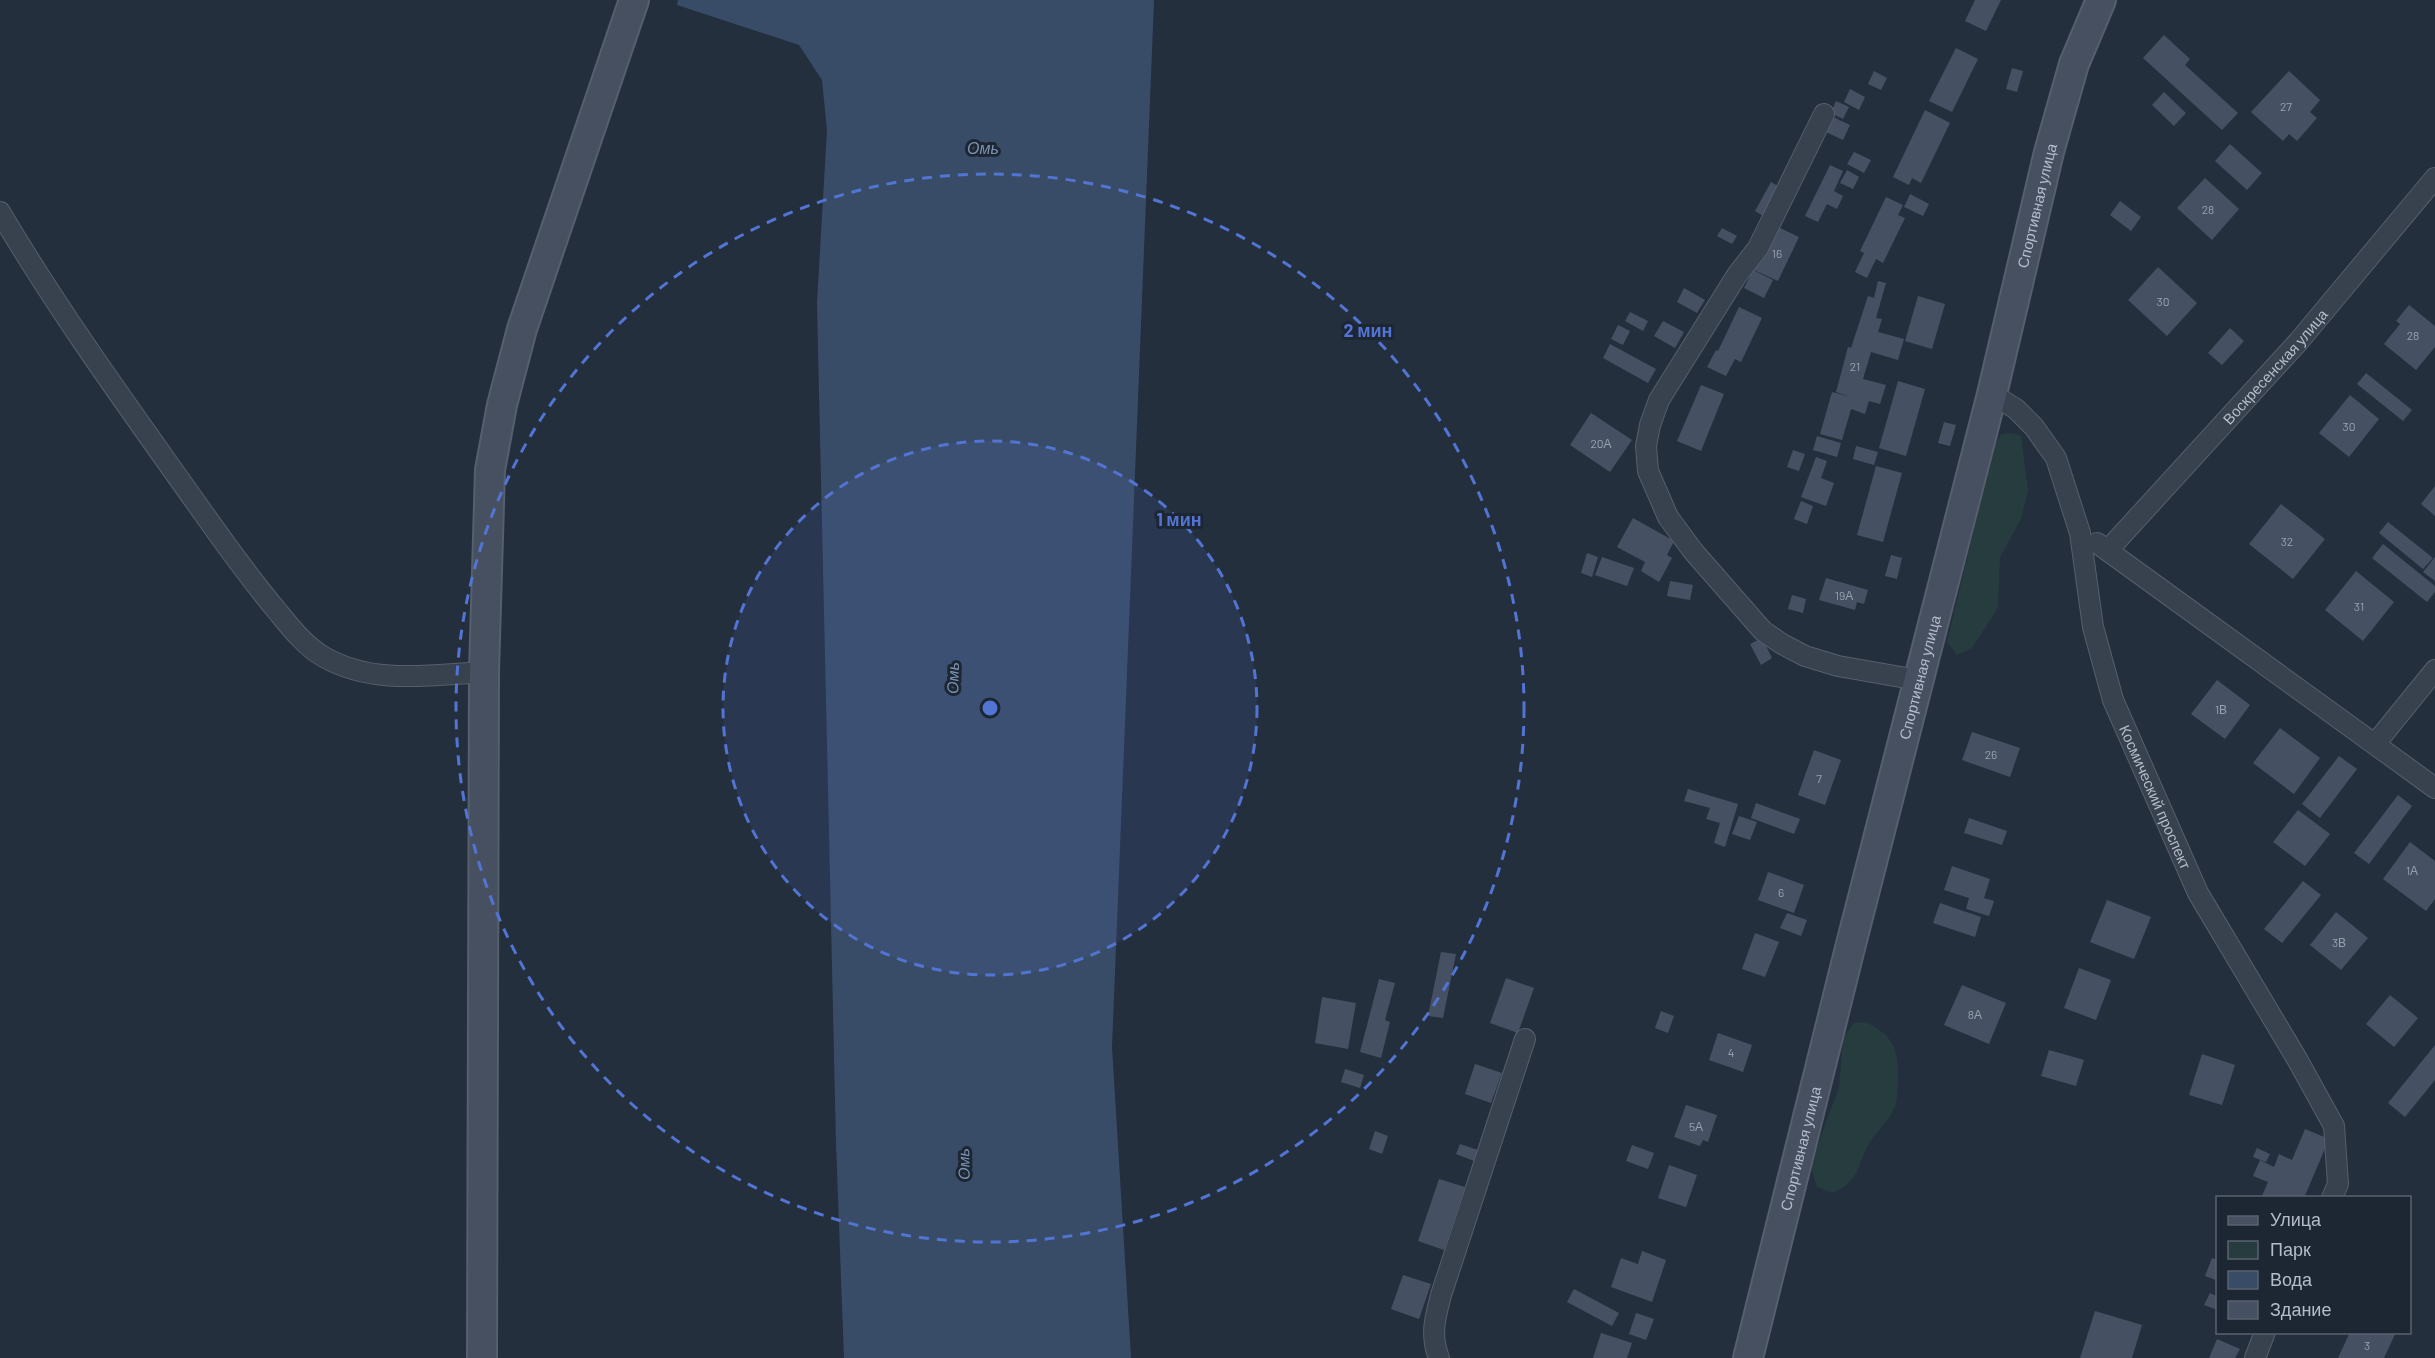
<svg xmlns="http://www.w3.org/2000/svg" width="2435" height="1358" viewBox="0 0 2435 1358" font-family="Barlow,sans-serif">
	<rect width="100%" height="100%" fill="#242f3e"/>
	<path fill="#263c3f" d="M2012,433L2021,436L2028,490L2021,519L2000,557L1998,608L1972,648L1957,655L1947,642L1994,446L2001,434Z
		M1866,1022C1895,1037 1899,1050 1898,1082C1897,1090 1898,1102 1894,1109C1887,1123 1874,1134 1867,1147C1857,1169 1857,1183 1832,1193L1817,1187L1810,1165L1839,1088L1843,1038L1854,1023Z"/>
	<path fill="#394c67" d="M678,0H1154L1112,1047L1131,1358H844L836,1143L817,303L827,130L822,80L799,45L677,5Z"/>
	<path fill="#455162" d="M1975,0H2001L1986,31L1965,21Z
		M2164,35L2190,59L2185,65L2238,113L2222,130L2143,58Z
		M1956,48L1978,59L1952,112L1929,101Z
		M2012,68L2023,71L2017,92L2006,89Z
		M1874,71L1887,78L1881,90L1868,84Z
		M2289,71L2320,100L2310,112L2317,118L2297,141L2289,134L2283,141L2251,112Z
		M1850,89L1865,97L1859,110L1844,102Z
		M2164,92L2186,113L2174,126L2152,105Z
		M1836,101L1849,107L1843,119L1831,113Z
		M1925,110L1950,123L1921,183L1912,178L1909,185L1893,177Z
		M1833,117L1850,125L1843,140L1826,132Z
		M2230,144L2262,173L2247,190L2215,161Z
		M1854,152L1871,160L1864,173L1847,164Z
		M1830,165L1843,171L1834,191L1843,196L1837,209L1827,204L1818,222L1805,216Z
		M1847,170L1859,177L1853,189L1840,183Z
		M2205,178L2239,209L2212,240L2177,208Z
		M1771,182L1781,188L1765,217L1755,211Z
		M1910,194L1929,204L1923,216L1904,207Z
		M1886,197L1903,205L1898,215L1905,218L1883,263L1876,259L1867,278L1855,272L1864,253L1860,251Z
		M2120,201L2141,217L2131,231L2110,215Z
		M1776,226L1799,237L1778,281L1754,270Z
		M1722,228L1737,236L1732,244L1717,236Z
		M2158,267L2197,303L2167,336L2128,300Z
		M1753,270L1773,280L1764,298L1744,288Z
		M1878,281L1886,283L1876,318L1882,319L1878,332L1904,339L1898,360L1871,352L1863,379L1886,385L1880,404L1869,401L1865,414L1851,409L1842,440L1820,434L1832,392L1851,397L1836,392L1848,347L1851,348L1868,296L1874,298Z
		M1684,288L1705,300L1697,313L1677,302Z
		M1918,296L1945,304L1932,349L1905,341Z
		M2409,305L2435,326V347L2416,370L2384,344L2400,324L2396,321Z
		M1739,307L1762,318L1741,362L1735,359L1726,376L1707,367L1716,350L1718,351Z
		M1630,312L1648,321L1643,331L1625,321Z
		M1663,321L1684,332L1675,348L1654,336Z
		M1618,325L1630,331L1623,345L1611,339Z
		M2230,328L2244,341L2222,365L2208,353Z
		M1610,344L1656,369L1648,383L1603,358Z
		M2366,373L2412,410L2403,421L2357,384Z
		M1898,381L1925,389L1906,456L1879,448Z
		M1701,385L1724,394L1701,451L1677,441Z
		M2350,395L2379,419L2349,457L2319,433Z
		M1591,413L1632,440L1610,472L1570,445Z
		M1944,422L1956,425L1950,446L1938,443Z
		M1817,436L1841,443L1837,457L1813,450Z
		M1856,446L1878,452L1874,465L1853,459Z
		M1793,450L1805,454L1799,471L1787,467Z
		M1816,457L1827,461L1821,478L1834,483L1826,506L1801,497Z
		M1876,466L1902,473L1883,542L1857,535Z
		M2435,486V516L2421,504Z
		M1801,501L1813,506L1807,524L1794,519Z
		M2281,504L2325,539L2293,579L2249,544Z
		M1633,518L1674,541L1667,555L1672,558L1659,582L1641,571L1645,562L1617,547Z
		M2388,522L2433,558L2423,569L2379,533Z
		M2383,544L2435,586V592L2427,602L2372,558Z
		M1587,553L1598,557L1592,577L1581,573Z
		M1891,555L1902,558L1897,579L1885,576Z
		M1602,557L1634,568L1627,586L1595,575Z
		M2435,557V581L2423,572Z
		M2356,571L2394,602L2363,641L2325,610Z
		M1826,578L1868,590L1864,604L1857,602L1855,610L1819,600Z
		M1670,581L1693,585L1690,600L1667,596Z
		M1792,595L1806,599L1803,613L1788,609Z
		M1762,638L1772,658L1761,665L1750,644Z
		M2217,680L2250,705L2225,739L2191,714Z
		M2280,728L2320,758L2294,794L2253,763Z
		M1972,732L2020,748L2010,777L1962,760Z
		M1814,750L1841,760L1825,805L1798,795Z
		M2339,756L2357,769L2320,818L2302,804Z
		M1688,789L1738,804L1725,847L1714,843L1720,823L1706,819L1710,808L1684,801Z
		M2398,795L2412,806L2369,864L2354,853Z
		M1756,803L1800,819L1794,834L1751,818Z
		M2298,810L2330,834L2305,866L2273,842Z
		M1739,816L1757,822L1750,840L1732,834Z
		M1969,818L2007,831L2002,845L1964,833Z
		M2410,842L2435,861V899L2426,911L2383,879Z
		M1952,866L1990,879L1984,898L1994,901L1989,916L1966,909L1969,898L1944,890Z
		M1768,872L1804,885L1794,913L1758,900Z
		M2303,881L2321,895L2282,943L2264,929Z
		M2107,900L2151,917L2134,959L2090,942Z
		M1940,903L1981,917L1975,937L1933,923Z
		M2336,912L2368,938L2341,970L2310,945Z
		M1787,913L1807,920L1801,936L1780,928Z
		M1755,933L1779,942L1765,977L1742,969Z
		M1441,952L1456,954L1443,1018L1428,1016Z
		M2079,968L2111,980L2096,1020L2064,1008Z
		M1506,978L1534,988L1518,1033L1490,1023Z
		M1379,979L1395,983L1385,1020L1390,1022L1381,1058L1360,1052Z
		M1962,985L2006,1003L1989,1044L1944,1025Z
		M2390,995L2418,1018L2394,1047L2366,1024Z
		M1322,997L1356,1003L1348,1049L1315,1043Z
		M1661,1011L1674,1016L1668,1033L1655,1028Z
		M1718,1033L1752,1045L1743,1072L1709,1060Z
		M2435,1045V1080L2405,1117L2388,1103Z
		M2049,1050L2084,1060L2076,1086L2041,1076Z
		M2202,1054L2235,1065L2222,1105L2189,1095Z
		M1475,1064L1502,1073L1491,1103L1465,1094Z
		M1345,1069L1364,1075L1360,1088L1341,1082Z
		M1686,1105L1717,1115L1708,1142L1703,1140L1700,1146L1674,1137Z
		M2305,1129L2329,1139L2304,1198L2262,1196L2268,1182L2253,1176L2260,1160L2274,1167L2279,1154L2292,1160Z
		M1375,1131L1388,1136L1382,1154L1369,1149Z
		M1460,1144L1478,1150L1474,1161L1456,1154Z
		M1632,1145L1654,1153L1648,1169L1626,1161Z
		M2257,1148L2270,1154L2266,1162L2253,1157Z
		M1669,1165L1697,1175L1686,1207L1658,1198Z
		M1439,1179L1465,1187L1444,1250L1418,1241Z
		M1642,1251L1666,1260L1652,1302L1611,1287L1621,1258L1638,1264Z
		M2212,1258L2218,1260L2216,1280L2205,1276Z
		M1403,1275L1431,1284L1419,1319L1391,1309Z
		M1574,1289L1619,1313L1612,1326L1567,1302Z
		M2210,1293L2218,1297V1310L2204,1305Z
		M2095,1311L2142,1325L2132,1358H2080Z
		M1636,1313L1654,1319L1646,1340L1629,1334Z
		M2350,1332H2396L2384,1358H2338Z
		M1601,1333L1632,1343L1627,1358H1593Z
		M2217,1339L2240,1349L2235,1358H2209Z"/>
	<g fill="none" stroke-linecap="round" stroke-linejoin="round">
		<g stroke="#565f6c" stroke-width="22">
			<g id="street">
				<path d="M1824,114L1758,248L1737,275L1659,400L1650,425L1646,446L1648,471L1668,517L1693,551L1763,631L1782,644L1805,656L1838,666L1918,680"/>
				<path d="M0,212C62,317 134,415 204,514C228,548 252,581 278,612C291,628 306,647 324,657C373,685 429,675 484,672"/>
				<path id="s1" d="M1992,394L2016,409L2034,427L2056,458L2080,533L2093,627L2113,700L2198,893L2297,1059L2334,1126L2338,1184L2332,1198"/>
				<path d="M2097,543L2435,788"/>
				<path id="s2" d="M2108,550L2299,341L2435,178"/>
				<path d="M2375,744L2435,670"/>
				<path d="M1439,1358C1430,1335 1435,1318 1441,1295L1525,1039"/>
				<path d="M2255,1358L2265,1332"/>
			</g>
		</g>
		<g stroke="#565f6c" stroke-width="32">
			<g id="secondary">
				<path d="M482,1358L484,672L490,470L502,405L522,329L634,0"/>
				<path id="s3" d="M1748,1358L1849,952L1992,394L2049,152L2074,64L2101,0"/>
			</g>
		</g>
		<use href="#street" stroke="#38414e" stroke-width="20"/>
		<use href="#secondary" stroke="#465061" stroke-width="28"/>
	</g>
	<circle cx="990" cy="708" r="267" fill="#5274d3" fill-opacity=".12"/>
	<g fill="none" stroke="#5274d3" stroke-width="3" stroke-dasharray="10 8">
		<circle cx="990" cy="708" r="267"/>
		<circle cx="990" cy="708" r="534"/>
	</g>
	<g text-anchor="middle" dominant-baseline="central" stroke-width="6" stroke-linejoin="round" paint-order="stroke">
		<g font-size="12" fill="#98a1af">
			<text x="2286" y="106">27</text>
			<text x="2208" y="209">28</text>
			<text x="1777" y="253">16</text>
			<text x="2163" y="301">30</text>
			<text x="2413" y="335">28</text>
			<text x="1855" y="366">21</text>
			<text x="2349" y="426">30</text>
			<text x="1601" y="443">20А</text>
			<text x="2287" y="541">32</text>
			<text x="1844" y="595">19А</text>
			<text x="2359" y="606">31</text>
			<text x="2221" y="709">1В</text>
			<text x="1991" y="754">26</text>
			<text x="1819" y="778">7</text>
			<text x="2412" y="870">1А</text>
			<text x="1781" y="892">6</text>
			<text x="2339" y="942">3В</text>
			<text x="1975" y="1014">8А</text>
			<text x="1731" y="1052">4</text>
			<text x="1696" y="1126">5А</text>
			<text x="2367" y="1345">3</text>
		</g>
		<g font-size="15" fill="#b4bcc9" stroke="#1d2633">
			<text stroke="none"><textPath href="#s3" startOffset="1188">Спортивная улица</textPath></text>
			<text stroke="none"><textPath href="#s2" startOffset="248">Воскресенская улица</textPath></text>
			<text stroke="none"><textPath href="#s3" startOffset="702">Спортивная улица</textPath></text>
			<text stroke="none"><textPath href="#s1" startOffset="447">Космический проспект</textPath></text>
			<text stroke="none"><textPath href="#s3" startOffset="216">Спортивная улица</textPath></text>
		</g>
		<g font-size="16" font-style="italic" fill="#7c92b1" stroke="#1d2633">
			<text x="983" y="147">Омь</text>
			<text transform="translate(952 678) rotate(-89)">Омь</text>
			<text transform="translate(963 1164) rotate(-91)">Омь</text>
		</g>
	</g>
	<circle cx="990" cy="708" r="9" fill="#5274d3" stroke="#1d2633" stroke-width="3"/>
	<g font-size="18" text-anchor="middle" font-weight="bold" fill="#5274d3" stroke="#1d2633" stroke-width="6" stroke-linejoin="round" paint-order="stroke">
		<text x="1368" y="337">2 мин</text>
		<text x="1179" y="526">1 мин</text>
	</g>
	<rect x="2216" y="1196" width="195" height="138" fill="#1d2633" stroke="#59626f" stroke-width="1.5"/>
	<rect x="2228" y="1216" width="30" height="9" fill="#465061" stroke="#59626f" stroke-width="1.5"/>
	<text x="2270" y="1226" font-size="18" fill="#b4bcc9">Улица</text>
	<rect x="2228" y="1241" width="30" height="18" fill="#263c3f" stroke="#59626f" stroke-width="1.5"/>
	<text x="2270" y="1256" font-size="18" fill="#b4bcc9">Парк</text>
	<rect x="2228" y="1271" width="30" height="18" fill="#394c67" stroke="#59626f" stroke-width="1.5"/>
	<text x="2270" y="1286" font-size="18" fill="#b4bcc9">Вода</text>
	<rect x="2228" y="1301" width="30" height="18" fill="#455162" stroke="#59626f" stroke-width="1.5"/>
	<text x="2270" y="1316" font-size="18" fill="#b4bcc9">Здание</text>
</svg>
